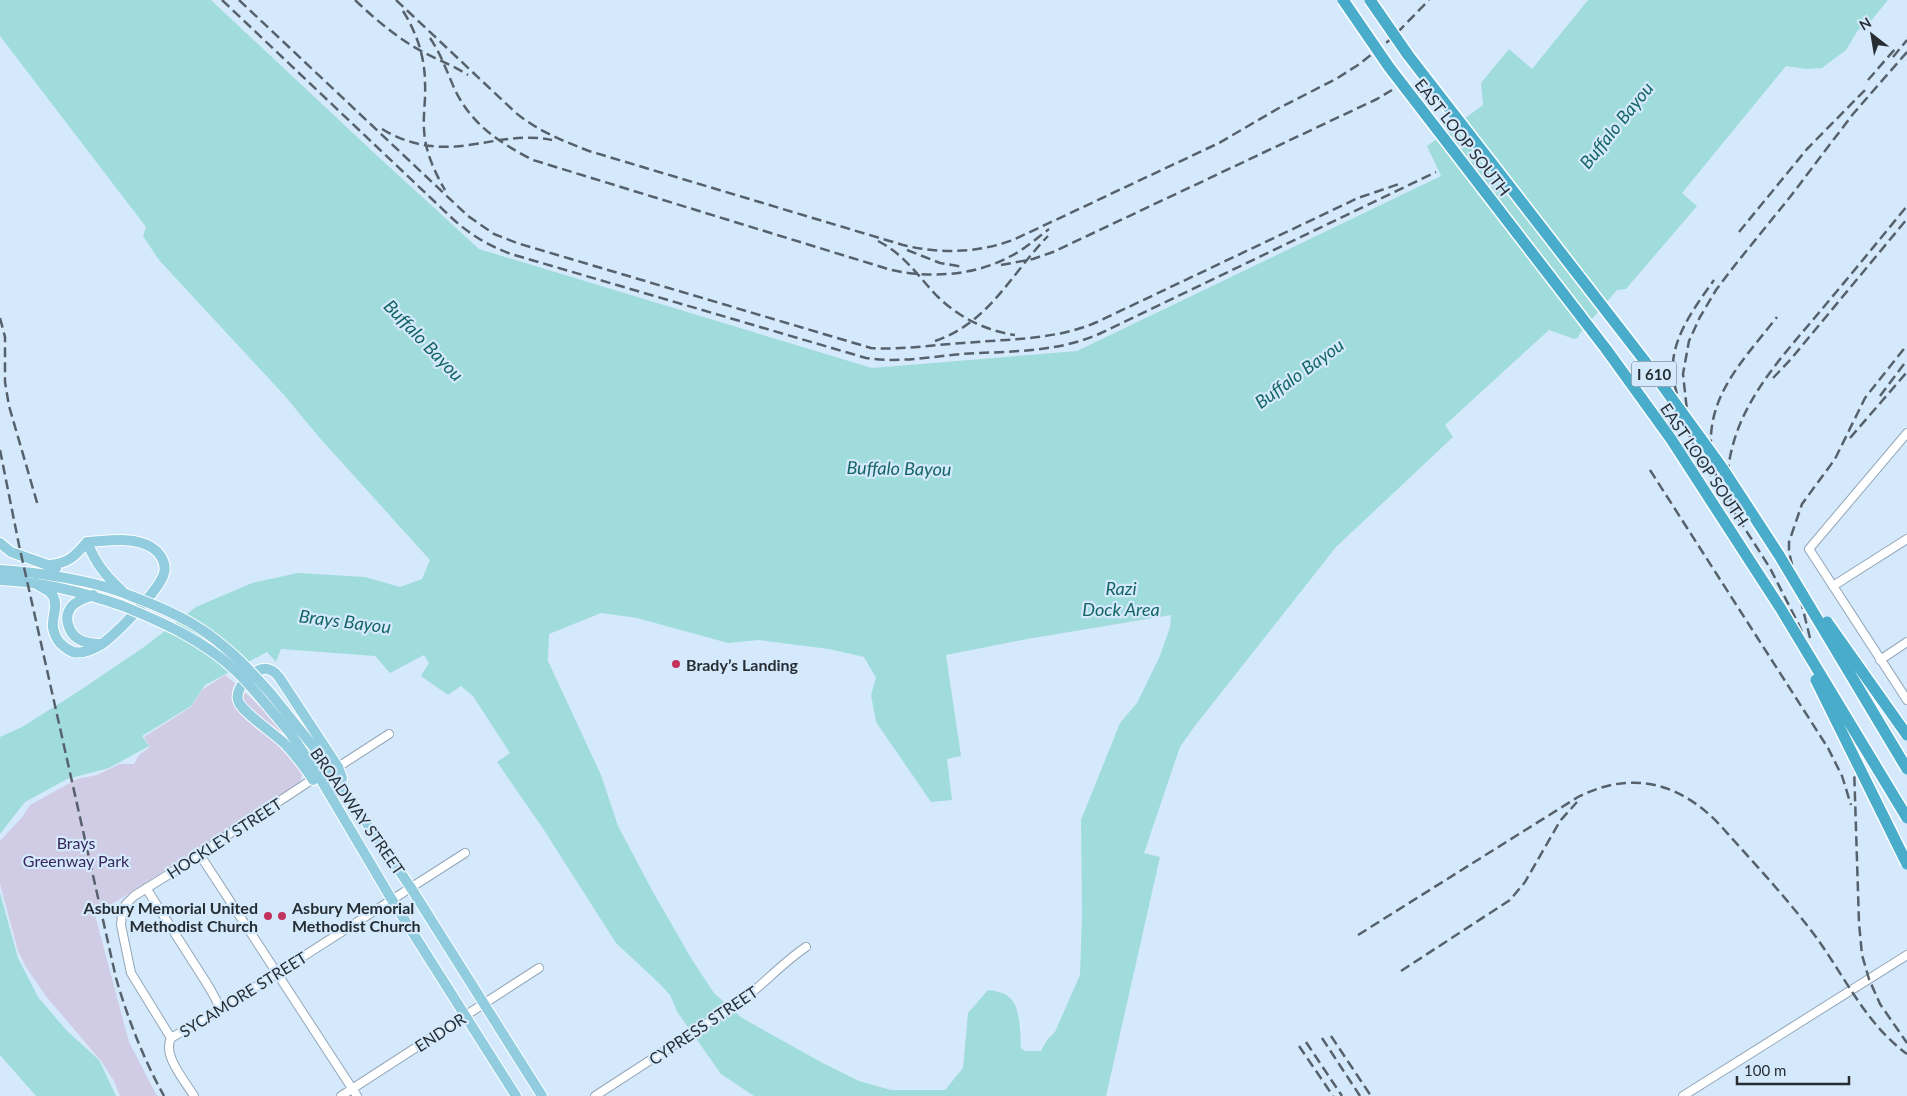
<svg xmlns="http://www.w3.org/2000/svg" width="1907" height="1096" viewBox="0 0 1907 1096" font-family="Lato,sans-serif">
	<rect width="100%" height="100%" fill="#d5e9fc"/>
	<path fill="#d1cce6" d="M225,675C248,694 302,742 302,774C302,779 299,783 296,787L95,915L129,1042L157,1096H120L114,1081L101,1061L45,995L26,967L18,951L0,884V841L23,816L30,805L39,800L77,779L97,775L120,764H134L139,755L150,747L144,737L191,707L202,690Z"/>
	<path fill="#a0dcdc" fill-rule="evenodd" d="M0,0H211L371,150L479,249L872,368L1077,351L1441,176L1427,146L1483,105L1481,83L1509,49L1532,69L1588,0H1888L1866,27L1858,30L1846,50L1822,68L1806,69L1786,66L1682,193L1697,206L1626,289L1617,290L1580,333L1578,338L1574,339L1549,330L1445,425L1453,437L1336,547L1194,727L1180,747L1144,853L1160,857L1106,1096H754L721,1074L678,1013L670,995L660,984L616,943L542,827L497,762L510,753L473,696L461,686L448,695L421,676L429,663L424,655L390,673L375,656L281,649L276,662L267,652L205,685L191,706L142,736L149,746L109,768L67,779L25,802L0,834V737L22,727L76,693L144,647L196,607L252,583L298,573L365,577L400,587L422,579L430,560L318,436L285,396L159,260L143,236L146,227L0,36ZM601,613L637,618L728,643L759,640L829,649L864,657L876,678L871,695L876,722L931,802L952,800L947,759L961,756L946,655L1027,639L1171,615L1170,627L1160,656L1137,703L1120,723L1081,820L1082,914L1080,975L1055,1032L1047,1040L1041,1051H1025L1021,1048C1020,1035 1021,1007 1010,998C1004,992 995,991 988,990L968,1013L963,1068L945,1090H891L859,1081L819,1061L742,1018L714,993L691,958L653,892L618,826L601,775L548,661L549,634Z
		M0,893L18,958L38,997L67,1031L99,1060L116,1096H36L0,1055Z"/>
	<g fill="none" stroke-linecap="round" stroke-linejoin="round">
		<g stroke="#93a6b8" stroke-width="10">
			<path id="minor" d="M1907,433L1809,549L1907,700
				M1833,586L1907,539
				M1880,660L1907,642
				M338,767L389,734
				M200,855L357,1096
				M146,888L209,987L221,1009
				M171,1038L221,1009L465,853
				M194,1096C185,1081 162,1055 171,1038L131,973L121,925L122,914L126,904L134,896L200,855L220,840L313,779
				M341,1096L539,968
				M595,1096L740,1002C763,985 782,963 806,947
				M1683,1096L1907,955"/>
		</g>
		<g stroke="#fff" stroke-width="12">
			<path id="major" d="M87,542C96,564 105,575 122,591
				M0,543L11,552L56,568
				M0,570C37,572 97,581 131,596
				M0,580C42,582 83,592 123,606
				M35,583C40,587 50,590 53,596C61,610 44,623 60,643C63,646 68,650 73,652C82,654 94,649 102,644C117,633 156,593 163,576C168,565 161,553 151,547C134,536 106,541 87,542C75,556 69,563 50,565
				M93,595C86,598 78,600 72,606C68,611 66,617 68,624C72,640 85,644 101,644
				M272,695L320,755L411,888L542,1096
				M264,702L290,733L314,768L392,900L516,1096
				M313,780C305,767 295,755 285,744C275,734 240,711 238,700C235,688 252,671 263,669C270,668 275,672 279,677L338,767L342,778L341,784"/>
		</g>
		<use href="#minor" stroke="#fff" stroke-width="8"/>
		<use href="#major" stroke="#92cddf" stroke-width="10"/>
		<path stroke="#56616b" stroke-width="2.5" stroke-dasharray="10 5" stroke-linecap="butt" d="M222,0L454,220C471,235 489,246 511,254L866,358C897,363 930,357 962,354C1008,351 1058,353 1101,333L1436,172
			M239,0L468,216L494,234L517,243L871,348C902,350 932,345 963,343C1008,339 1056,340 1097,322L1358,198L1402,183
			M355,0C376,20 397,38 423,52C438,60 454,66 468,75
			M396,0L516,113C538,131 563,141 589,151L903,245C939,254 978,253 1013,240L1219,143L1279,108L1336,79L1358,65L1391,39L1429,0
			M403,11C417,33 425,58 425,83C426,99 423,114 424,129C425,151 434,171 445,190
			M430,38C441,54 447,72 455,90C472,125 500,143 533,160L888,269C927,279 975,276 1011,256C1025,249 1037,238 1049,229
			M1907,52L1853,114L1790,197L1735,265L1716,290L1700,317L1689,341L1683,374L1690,438L1699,457L1770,568L1798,623L1844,726L1850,744L1854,766L1859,923L1862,955L1869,979L1880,1004L1907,1043
			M1893,57L1907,40
			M1868,80L1895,49
			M382,129C408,145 438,150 468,145C499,141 521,134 552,140
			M1739,232L1807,149L1866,89
			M878,241C905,255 917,275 937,296C958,317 986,331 1015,335
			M907,250L940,263L964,267
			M1001,265L1033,259L1053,252L1377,99L1392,90
			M0,318L5,337V382L9,406L38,506
			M935,341C990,322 1010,275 1048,236
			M1773,378L1791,359L1907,219
			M1880,396L1907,360
			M1681,408C1678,397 1674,386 1673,374C1670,339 1695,307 1714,280
			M1850,438L1907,372
			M0,450L19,545L116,978C128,1019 143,1058 164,1096
			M1650,470L1828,748L1842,776L1851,805
			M1717,479C1695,408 1736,369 1777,317
			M1732,504C1727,490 1727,477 1729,463C1739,398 1787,352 1827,303C1854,271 1880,239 1907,206
			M1810,638L1789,552V542L1802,504L1835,459L1865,398L1907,345
			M1358,935L1578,797C1632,770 1679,782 1720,825C1752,861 1787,898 1816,937C1845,977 1866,1024 1907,1054
			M1401,971L1510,900L1525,882L1560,821L1577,802
			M1331,1036L1371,1096
			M1322,1038L1360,1096
			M1306,1042L1342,1096
			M1299,1046L1333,1096"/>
		<g stroke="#fff" stroke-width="12" stroke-linecap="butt">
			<path id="major-bridge" d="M131,596C147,602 162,608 178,616C215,634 245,664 272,695
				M123,606C164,623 203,640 236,671C246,680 255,692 264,702"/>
		</g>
		<g stroke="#fff" stroke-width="14" stroke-linecap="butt">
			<path id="highway-bridge" d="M1343,0L1389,67L1606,349L1671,439L1781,609L1907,818
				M1370,0L1408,55L1644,360L1723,469L1779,555L1907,769
				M1827,622L1907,735
				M1816,680L1907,864"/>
		</g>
		<use href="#major-bridge" stroke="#92cddf" stroke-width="10"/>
		<use href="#highway-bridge" stroke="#49acca" stroke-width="11"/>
	</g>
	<g fill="#c1335d" stroke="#d5e9fc" stroke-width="2">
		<circle cx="676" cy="664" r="5"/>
		<circle cx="268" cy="916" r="5"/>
		<circle cx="282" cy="916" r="5"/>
	</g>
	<g text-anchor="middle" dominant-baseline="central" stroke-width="4.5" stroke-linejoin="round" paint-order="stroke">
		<rect fill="#d5e9fc" stroke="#5a6670" stroke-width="1" x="1631.5" y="361.5" width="45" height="25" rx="4"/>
		<g font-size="15" font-weight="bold" fill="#262e34">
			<text x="1654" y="374">I 610</text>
		</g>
		<g font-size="16" fill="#262e34" stroke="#d5e9fc">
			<text transform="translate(1463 137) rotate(52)">EAST LOOP SOUTH</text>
			<text transform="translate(1705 464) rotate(56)">EAST LOOP SOUTH</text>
			<text transform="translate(358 811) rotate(55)">BROADWAY STREET</text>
			<text transform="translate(224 838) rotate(-33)">HOCKLEY STREET</text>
			<text transform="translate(243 994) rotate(-32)">SYCAMORE STREET</text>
			<text transform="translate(703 1025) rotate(-34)">CYPRESS STREET</text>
			<text transform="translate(440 1032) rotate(-33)">ENDOR</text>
		</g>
		<g font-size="16" font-weight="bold" fill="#262e34" stroke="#d5e9fc" text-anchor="start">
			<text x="686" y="664">Brady’s Landing</text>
			<text x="258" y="907" text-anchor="end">Asbury Memorial United<tspan x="258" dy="18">Methodist Church</tspan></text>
			<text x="292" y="907">Asbury Memorial<tspan x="292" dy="18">Methodist Church</tspan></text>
		</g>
		<g font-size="16" fill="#37275c" stroke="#d5e9fc">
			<text x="76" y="842">Brays<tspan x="76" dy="18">Greenway Park</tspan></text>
		</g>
		<g font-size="18" font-style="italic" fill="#136465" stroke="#d5e9fc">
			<text transform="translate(1616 125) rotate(-51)">Buffalo Bayou</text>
			<text transform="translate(424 340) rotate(46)">Buffalo Bayou</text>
			<text transform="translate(1299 373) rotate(-36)">Buffalo Bayou</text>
			<text transform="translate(899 468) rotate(1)">Buffalo Bayou</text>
			<text x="1121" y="588">Razi<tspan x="1121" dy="21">Dock Area</tspan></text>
			<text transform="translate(345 621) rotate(7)">Brays Bayou</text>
		</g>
	</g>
	<g transform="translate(1872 35) rotate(329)" stroke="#d5e9fc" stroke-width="4" paint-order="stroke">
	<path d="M0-4L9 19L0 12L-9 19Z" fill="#262e34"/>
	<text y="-8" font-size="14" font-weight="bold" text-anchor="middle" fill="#262e34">N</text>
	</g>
	<path d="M1737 1076v8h112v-8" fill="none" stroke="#262e34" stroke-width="2.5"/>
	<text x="1744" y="1076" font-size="15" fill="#262e34" stroke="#d5e9fc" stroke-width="4" paint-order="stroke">100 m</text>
</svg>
